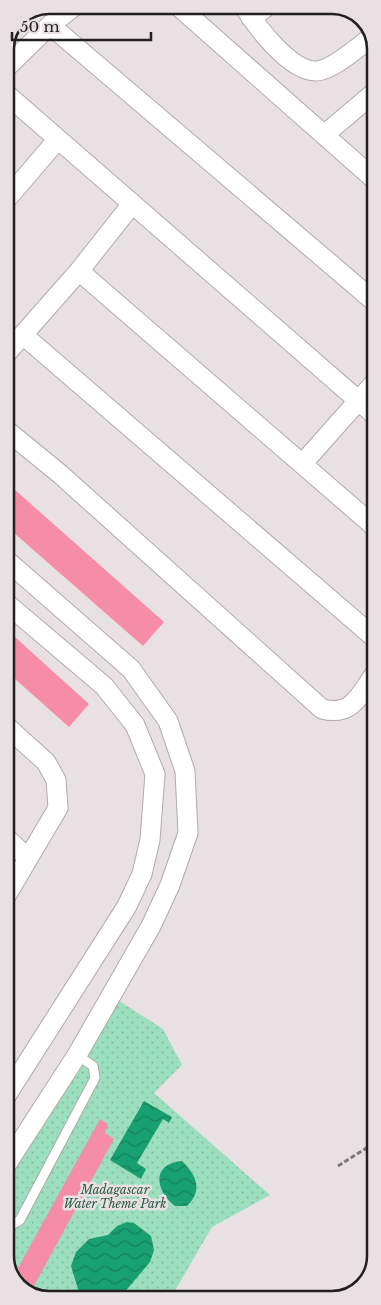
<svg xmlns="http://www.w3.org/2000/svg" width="381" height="1305" viewBox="0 0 381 1305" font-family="'Libre Baskerville',serif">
	<defs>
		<pattern id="grass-dots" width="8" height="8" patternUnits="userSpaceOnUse" patternTransform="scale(1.25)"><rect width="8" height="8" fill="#9bdfbf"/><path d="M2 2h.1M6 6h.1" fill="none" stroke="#85bfa4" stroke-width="1.8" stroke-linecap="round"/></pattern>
		<pattern id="water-waves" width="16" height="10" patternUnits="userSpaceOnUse" patternTransform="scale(1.25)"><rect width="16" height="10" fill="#189f72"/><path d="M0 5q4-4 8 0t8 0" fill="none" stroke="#15815d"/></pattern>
	</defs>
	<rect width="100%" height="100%" fill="#e8e0e2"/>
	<path fill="url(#grass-dots)" d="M116,999L163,1029L182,1065L154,1093L270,1195L212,1227L170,1299L44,1300L20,1289L6,1265V1185Z"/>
	<path fill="url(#water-waves)" d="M144,1101L172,1117L169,1123L163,1119L137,1163L146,1169L141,1179L110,1160Z
		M182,1161C197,1176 203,1190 187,1206H175C155,1190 151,1164 182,1161Z
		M127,1222L134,1223L151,1236L154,1250L150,1262L118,1300H75L78,1289L71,1266L76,1252L89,1239L108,1235L117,1226Z"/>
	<path fill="#f68da8" d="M5,481L164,622L143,646L5,525Z
		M5,628L89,704L69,727L6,671Z
		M100,1119L108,1124L105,1133L114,1139L30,1293L20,1289L13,1277Z"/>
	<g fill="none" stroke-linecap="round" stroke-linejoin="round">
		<g stroke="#b1aaab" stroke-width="11">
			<path id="lane" d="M6,1228L20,1220L95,1078L93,1066L77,1055"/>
		</g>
		<g stroke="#b1aaab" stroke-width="21">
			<path id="street" d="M177,5L375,180
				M243,5C256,26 290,72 317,71C333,70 359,46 373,36
				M251,18L269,5
				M50,25L375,302
				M5,69L50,25L76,5
				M5,93L375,415
				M324,135L375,92
				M5,201L58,139
				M79,271L375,527
				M23,335L376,639
				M5,355L79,271L132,204
				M5,429L60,474L322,709C353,717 360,694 376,672
				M303,463L375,382
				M5,559L131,669L168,721L185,771L188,833L170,885L151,926L77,1055L6,1165
				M5,602L104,686L135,725L155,774L150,840L142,874L127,906L6,1096
				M6,726L46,762L56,780L58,808L6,896
				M6,838L28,858"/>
		</g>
		<path stroke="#7d7879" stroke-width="3" stroke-dasharray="5 2.5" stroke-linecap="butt" d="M338,1166L376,1142"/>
		<use href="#lane" stroke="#fff" stroke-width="9"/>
		<use href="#street" stroke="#fff" stroke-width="19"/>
	</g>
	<g text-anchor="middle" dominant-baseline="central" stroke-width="5" stroke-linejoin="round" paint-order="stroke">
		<g font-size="12" font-style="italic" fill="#2a5a46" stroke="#e8e0e2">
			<text x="115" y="1189">Madagascar<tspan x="115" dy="14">Water Theme Park</tspan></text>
		</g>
	</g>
	<path d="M0 0H381V1305H0ZM49 14H332A35 35 0 0 1 367 49V1256A35 35 0 0 1 332 1291H49A35 35 0 0 1 14 1256V49A35 35 0 0 1 49 14Z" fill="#e8e0e2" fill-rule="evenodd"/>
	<path fill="none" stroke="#221f1f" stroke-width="2.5" d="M49 14H332A35 35 0 0 1 367 49V1256A35 35 0 0 1 332 1291H49A35 35 0 0 1 14 1256V49A35 35 0 0 1 49 14Z"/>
	<path d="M12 32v8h139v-8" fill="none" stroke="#221f1f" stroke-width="2.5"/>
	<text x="20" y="32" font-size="15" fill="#221f1f" stroke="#e8e0e2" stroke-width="4" paint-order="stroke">50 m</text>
</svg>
